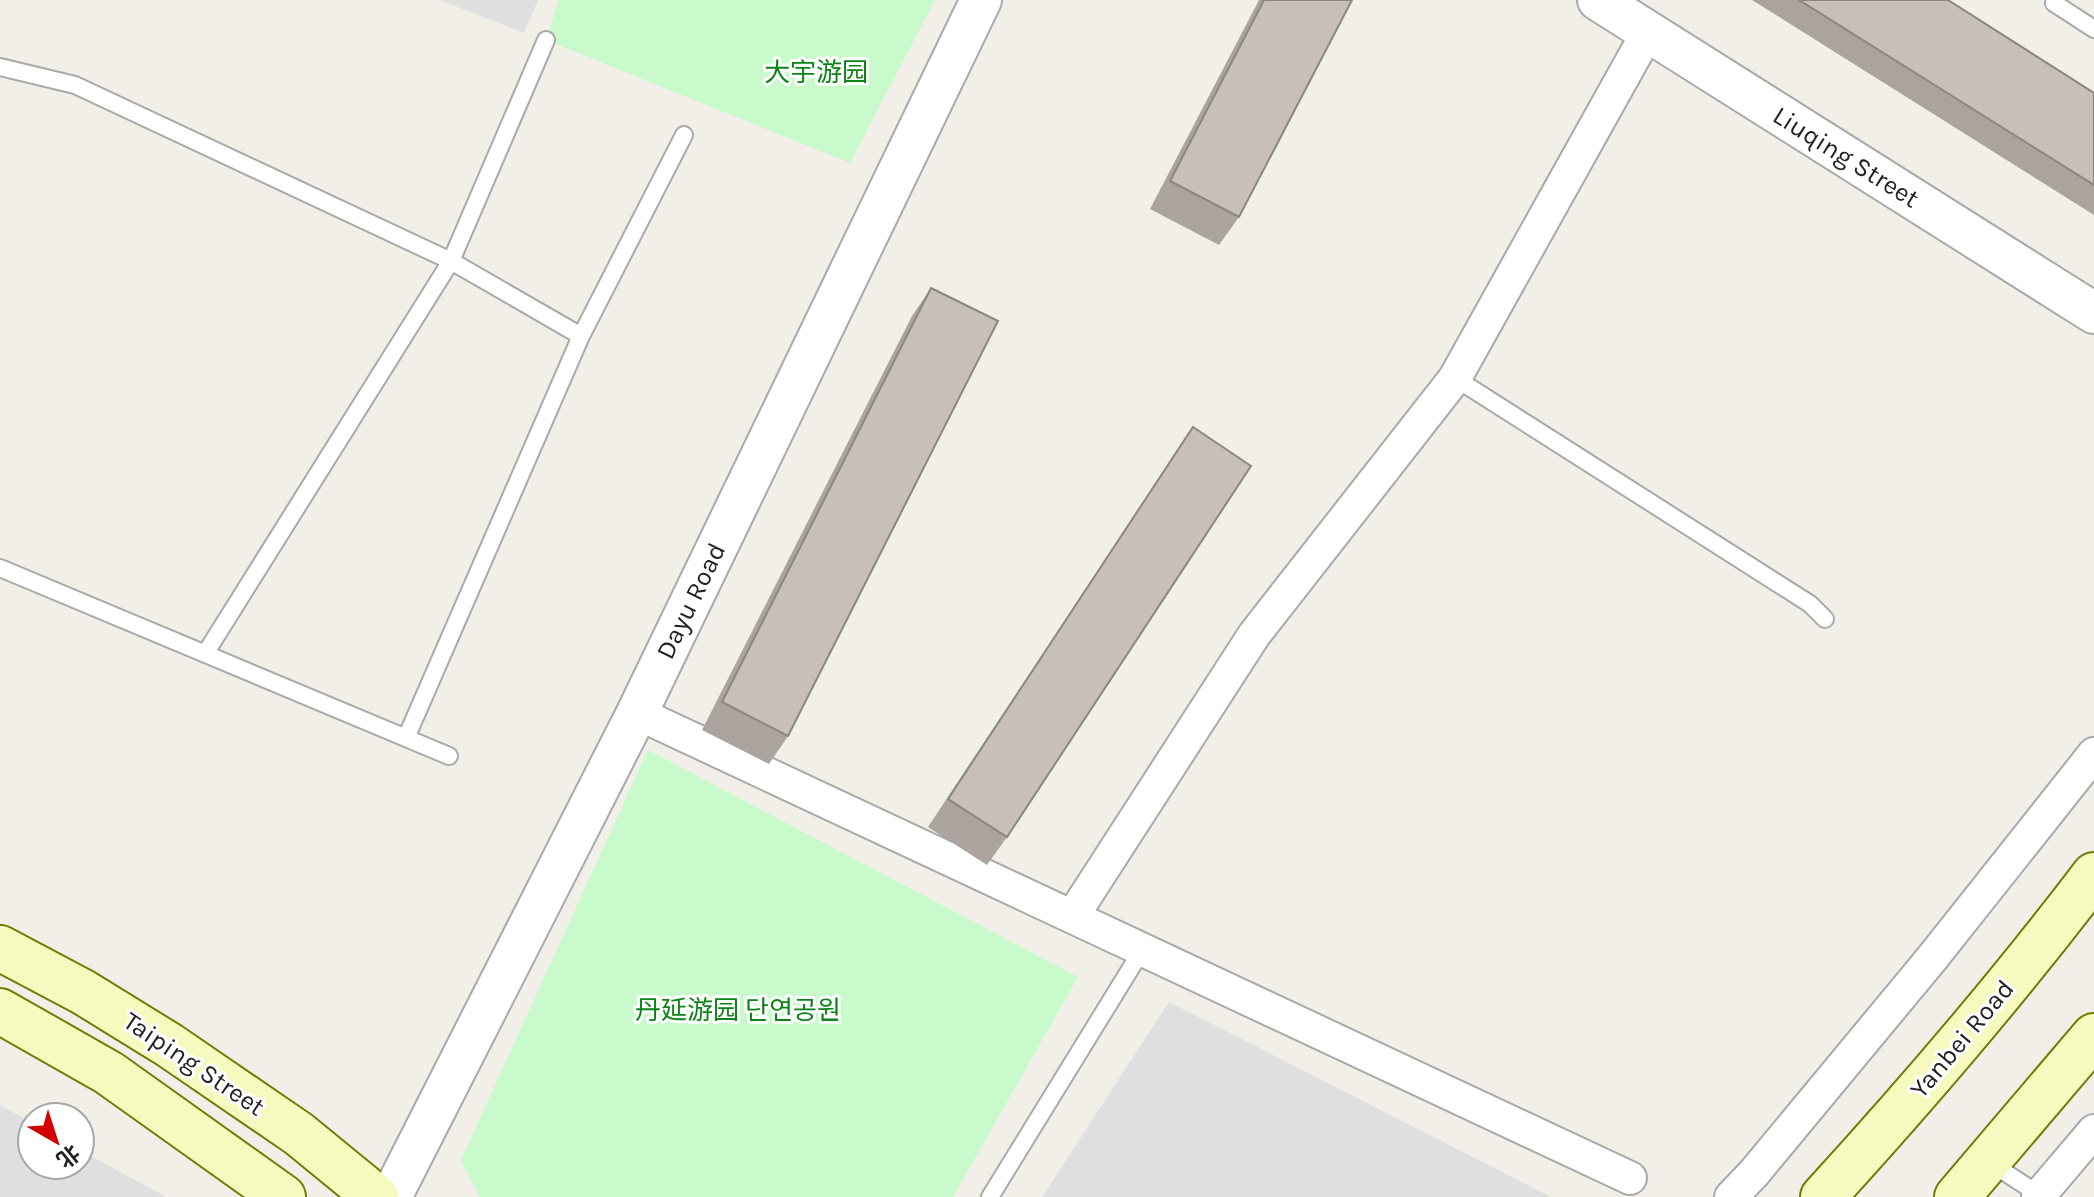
<svg xmlns="http://www.w3.org/2000/svg" width="2094" height="1197" viewBox="0 0 2094 1197" font-family="Karla,'Noto Sans SC','Noto Sans KR',sans-serif">
	<rect width="100%" height="100%" fill="#f2efe9"/>
	<path fill="#e0dfdf" d="M440,0H538L524,33Z
		M1169,1002L1551,1197H1042Z
		M0,1105L32,1123V1165H80V1150L166,1197H0Z"/>
	<path fill="#c8facc" d="M559,0H935L850,163L546,40Z
		M648,750L1078,977L953,1197H480L461,1160Z"/>
	<g fill="none" stroke-linecap="round" stroke-linejoin="round">
		<g stroke="#a9a9a9" stroke-width="20">
			<path id="service" d="M2055,0L2054,3L2094,29
				M0,67L75,85L451,261L581,336
				M1455,378L1810,604L1825,619
				M0,568L449,756
				M205,654L451,261L546,40
				M406,738L581,336L684,135
				M1989,1162L2043,1197
				M990,1197L1142,950"/>
		</g>
		<g stroke="#a9a9a9" stroke-width="36">
			<path id="minor" d="M637,713L1630,1178
				M1072,917L1254,635L1455,378L1648,32
				M1731,1197L1754,1173L1933,957L2094,754
				M2038,1197L2094,1131"/>
		</g>
		<g stroke="#a9a9a9" stroke-width="44">
			<path id="tertiary" d="M1598,0L2094,313
				M391,1197L637,713L981,0"/>
		</g>
		<g stroke="#707d05" stroke-width="48">
			<path id="secondary" d="M0,948L83,992L169,1045L299,1134L376,1197
				M0,1011L109,1073L283,1197
				M1823,1197C1918,1093 2009,987 2094,875
				M1957,1197L2094,1036"/>
		</g>
		<use href="#service" stroke="#fff" stroke-width="16"/>
		<use href="#minor" stroke="#fff" stroke-width="32"/>
		<use href="#tertiary" stroke="#fff" stroke-width="40"/>
		<use href="#secondary" stroke="#f7fabf" stroke-width="44"/>
	</g>
	<path fill="#aba49e" d="M1259,0H1352L1239,217L1219,245L1150,209Z
		M1752,0H1948L2094,93V215Z
		M931,288L788,736L769,764L702,730L912,316Z
		M1193,427L1007,837L987,865L928,827Z"/>
	<path fill="#c7bfb8" stroke="#8b8681" stroke-width="2" d="M1264,0H1352L1239,217L1170,181Z
		M1799,0H1948L2094,93V185Z
		M931,288L998,321L788,736L722,702Z
		M1193,427L1251,466L1007,837L948,799Z"/>
	<g text-anchor="middle" dominant-baseline="central" stroke-width="6" stroke-linejoin="round" paint-order="stroke">
		<g font-size="26" fill="#0c8416" stroke="#fff">
			<text x="816" y="72">大宇游园</text>
			<text x="738" y="1010">丹延游园 단연공원</text>
		</g>
		<g font-size="26" fill="#222" stroke="#fff">
			<text transform="translate(1846 157) rotate(32)">Liuqing Street</text>
			<text transform="translate(691 601) rotate(-64)">Dayu Road</text>
			<text transform="translate(1962 1039) rotate(-50)">Yanbei Road</text>
			<text transform="translate(194 1064) rotate(34)">Taiping Street</text>
		</g>
	</g>
	<g transform="translate(56 1141) rotate(141)"><circle r="38" fill="#ffffff" stroke="#a7a7a7" stroke-width="2"/>
	<path d="M0-6L14 30L0 20L-14 30Z" fill="#d40000"/>
	<text y="-12" font-size="22" font-weight="bold" text-anchor="middle" fill="#222222">北</text>
	</g>
</svg>
